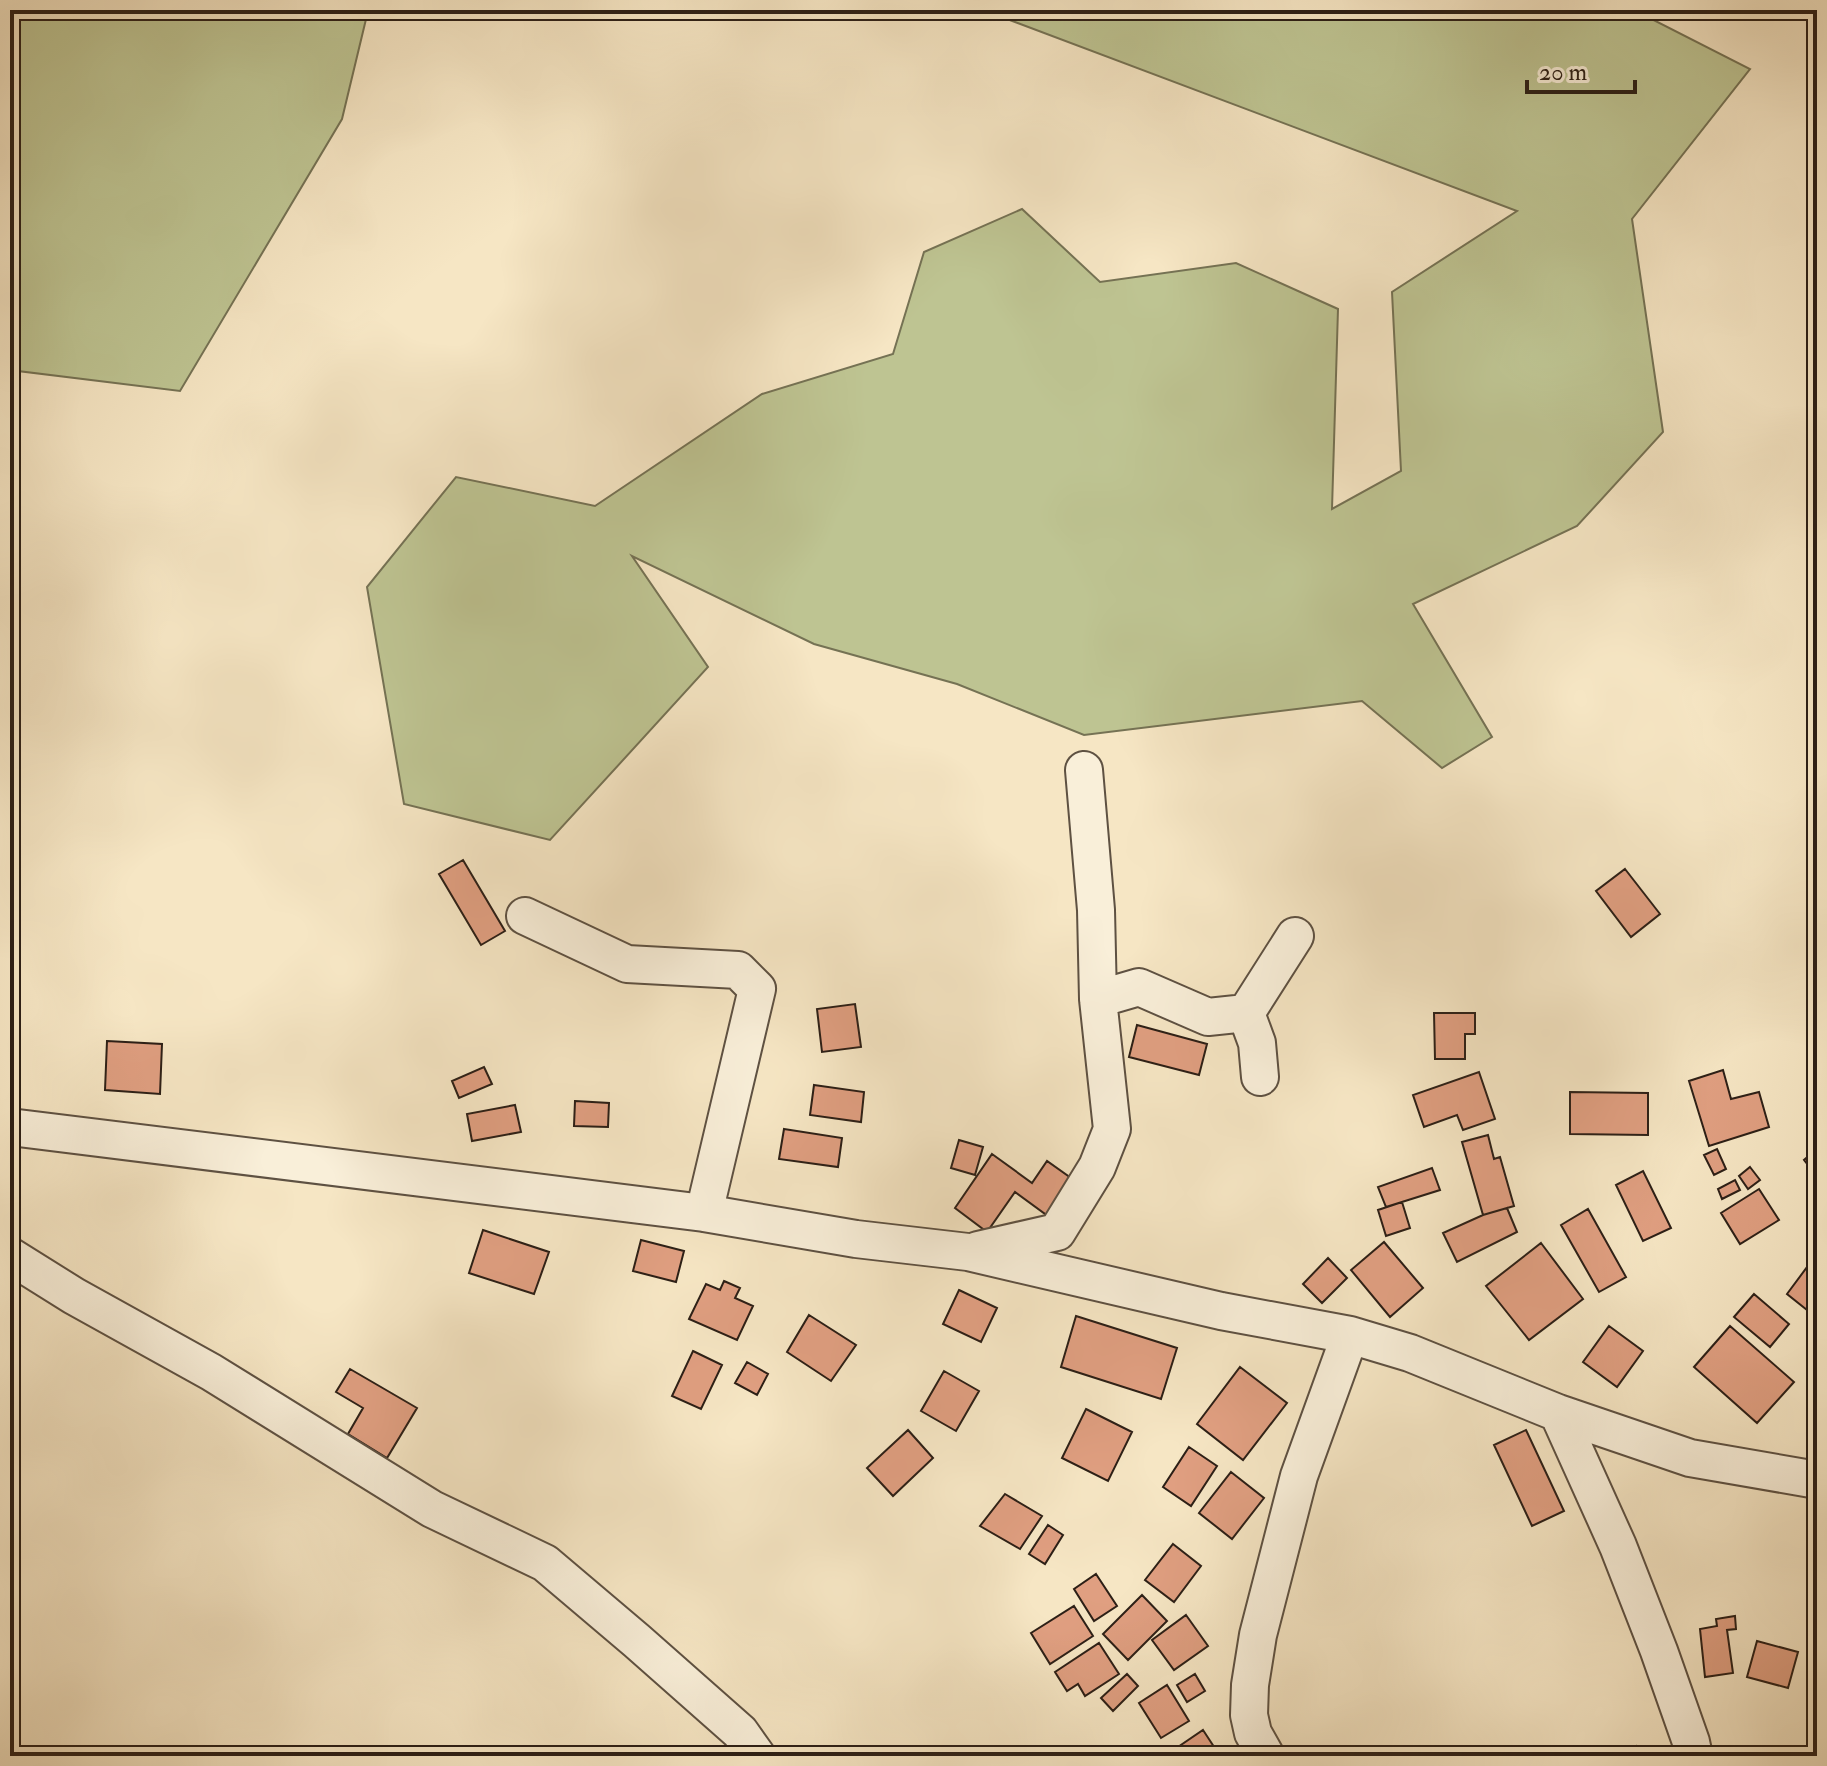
<svg xmlns="http://www.w3.org/2000/svg" width="1827" height="1766" viewBox="0 0 1827 1766" font-family="'IM FELL Double Pica',serif">
	<rect width="100%" height="100%" fill="#f6e6c4"/>
	<filter id="stains"><feTurbulence type="fractalNoise" baseFrequency=".0025" numOctaves="4"/><feColorMatrix values="0 0 0 0 .2 0 0 0 0 .09 0 0 0 0 .02 0 0 0 .5 -.17"/></filter>
	<radialGradient id="worn" r=".72"><stop offset=".6" stop-color="#630" stop-opacity="0"/><stop offset="1" stop-color="#630" stop-opacity=".3"/></radialGradient>
	<path fill="#bec492" stroke="#757254" stroke-width="2" d="M10,10H781L367,15L342,119L180,391L10,370Z
		M983,10H1634L1750,69L1632,219L1663,432L1577,526L1413,604L1492,737L1442,768L1362,701L1084,735L957,684L814,644L632,556L708,667L550,840L404,804L367,587L456,477L595,506L762,394L893,354L924,252L1022,209L1100,282L1236,263L1338,309L1332,509L1401,471L1392,292L1517,211Z"/>
	<path fill="#e09f81" stroke="#2c1f16" stroke-width="2" d="M463,860L505,931L481,945L439,874Z
		M1625,869L1660,914L1631,937L1596,891Z
		M855,1004L861,1047L822,1052L817,1009Z
		M1434,1013H1475V1034H1465V1059H1435Z
		M1137,1025L1207,1044L1199,1075L1129,1057Z
		M107,1041L162,1044L160,1094L105,1090Z
		M484,1067L492,1084L459,1098L452,1081Z
		M1723,1070L1731,1099L1759,1092L1769,1127L1709,1146L1689,1081Z
		M1479,1072L1495,1119L1463,1130L1457,1115L1424,1127L1413,1095Z
		M814,1085L864,1092L861,1122L810,1115Z
		M1570,1092L1648,1093V1135L1570,1134Z
		M575,1101L609,1103L608,1127L574,1126Z
		M515,1105L521,1132L472,1141L467,1114Z
		M784,1129L842,1138L838,1167L779,1159Z
		M1488,1135L1494,1159L1500,1157L1514,1206L1483,1215L1462,1142Z
		M959,1140L983,1147L975,1175L951,1168Z
		M1717,1149L1726,1169L1714,1175L1704,1155Z
		M1817,1149V1173L1815,1174L1804,1160Z
		M992,1154L1032,1183L1047,1161L1078,1183L1052,1219L1015,1192L987,1232L955,1208Z
		M1750,1167L1760,1180L1748,1189L1739,1176Z
		M1432,1168L1440,1190L1386,1207L1378,1187Z
		M1643,1171L1671,1228L1643,1241L1616,1185Z
		M1735,1180L1740,1190L1722,1199L1718,1189Z
		M1759,1189L1779,1220L1740,1244L1721,1213Z
		M1402,1202L1410,1228L1386,1236L1378,1210Z
		M1507,1208L1517,1232L1457,1262L1443,1233L1483,1215Z
		M1588,1209L1626,1277L1599,1292L1561,1225Z
		M483,1230L549,1252L534,1294L469,1273Z
		M641,1240L684,1251L676,1282L633,1271Z
		M1384,1242L1423,1288L1390,1317L1351,1270Z
		M1541,1243L1583,1299L1529,1340L1486,1286Z
		M1328,1258L1347,1278L1322,1303L1303,1284Z
		M1813,1259L1817,1262V1318L1787,1294Z
		M724,1281L740,1288L735,1298L753,1306L737,1340L689,1319L706,1284L720,1290Z
		M959,1290L997,1308L981,1342L943,1324Z
		M1754,1294L1789,1324L1770,1347L1734,1317Z
		M809,1315L856,1345L831,1381L787,1352Z
		M1076,1316L1177,1348L1161,1399L1061,1367Z
		M1609,1326L1643,1351L1617,1387L1583,1362Z
		M1730,1326L1794,1382L1757,1423L1694,1367Z
		M693,1351L722,1365L701,1409L672,1396Z
		M747,1362L768,1374L757,1395L735,1383Z
		M1240,1367L1287,1403L1243,1460L1197,1424Z
		M350,1369L417,1408L387,1458L348,1434L363,1408L336,1392Z
		M944,1371L979,1391L956,1431L921,1411Z
		M1086,1409L1132,1432L1108,1481L1062,1458Z
		M908,1430L933,1458L893,1496L867,1468Z
		M1526,1430L1564,1511L1532,1526L1494,1445Z
		M1189,1447L1217,1466L1191,1506L1163,1487Z
		M1231,1472L1264,1498L1232,1539L1199,1513Z
		M1005,1494L1042,1516L1020,1549L980,1526Z
		M1048,1525L1063,1535L1045,1564L1029,1554Z
		M1173,1544L1201,1566L1174,1602L1145,1580Z
		M1096,1574L1117,1606L1094,1621L1074,1589Z
		M1142,1595L1167,1621L1128,1660L1103,1634Z
		M1074,1606L1093,1636L1050,1664L1031,1633Z
		M1186,1615L1208,1646L1174,1670L1152,1640Z
		M1735,1616L1736,1629L1727,1630L1733,1673L1705,1677L1700,1629L1717,1626L1716,1619Z
		M1757,1641L1798,1652L1788,1688L1747,1677Z
		M1099,1643L1119,1674L1085,1696L1078,1684L1067,1691L1055,1672Z
		M1127,1674L1138,1686L1113,1711L1101,1698Z
		M1195,1674L1205,1691L1187,1702L1177,1685Z
		M1167,1685L1189,1721L1161,1738L1139,1703Z
		M1203,1730L1220,1756H1179L1175,1749Z
		M1637,1746L1667,1754L1666,1756H1634Z"/>
	<g fill="none" stroke-linecap="round" stroke-linejoin="round">
		<g stroke="#5e5142" stroke-width="40">
			<path id="minor" d="M525,916L627,964L738,970L757,989L704,1213
				M1098,999L1139,987L1208,1017L1246,1013L1257,1043L1260,1077
				M1246,1013L1295,936
				M10,1127L704,1213L856,1239L968,1252L1221,1311L1350,1335L1410,1353L1558,1413L1690,1458L1817,1480
				M978,1250L1057,1232L1097,1167L1112,1129L1098,999L1096,910L1084,770
				M10,1256L74,1296L211,1372L432,1509L545,1563L637,1641L740,1732L757,1756
				M1558,1413L1618,1546L1659,1651L1691,1742L1694,1756
				M1266,1756L1253,1733L1249,1715L1250,1685L1258,1635L1299,1476L1350,1335"/>
		</g>
		<use href="#minor" stroke="#f9efd9" stroke-width="36"/>
	</g>
	<rect width="1827" height="1766" fill="none" stroke="#f6e6c4" stroke-width="40"/>
	<rect x="12" y="12" width="1803" height="1742" fill="none" stroke="#2c1f16" stroke-width="4"/>
	<rect x="20" y="20" width="1787" height="1726" fill="none" stroke="#2c1f16" stroke-width="2"/>
	<path d="M1527 80v12h108v-12" fill="none" stroke="#2c1f16" stroke-width="4"/>
	<text x="1539" y="80" font-size="24" fill="#2c1f16" stroke="#f9efd9" stroke-width="6" paint-order="stroke">20 m</text>
	<rect width="100%" height="100%" filter="url(#stains)"/>
	<rect width="100%" height="100%" fill="url(#worn)"/>
</svg>
